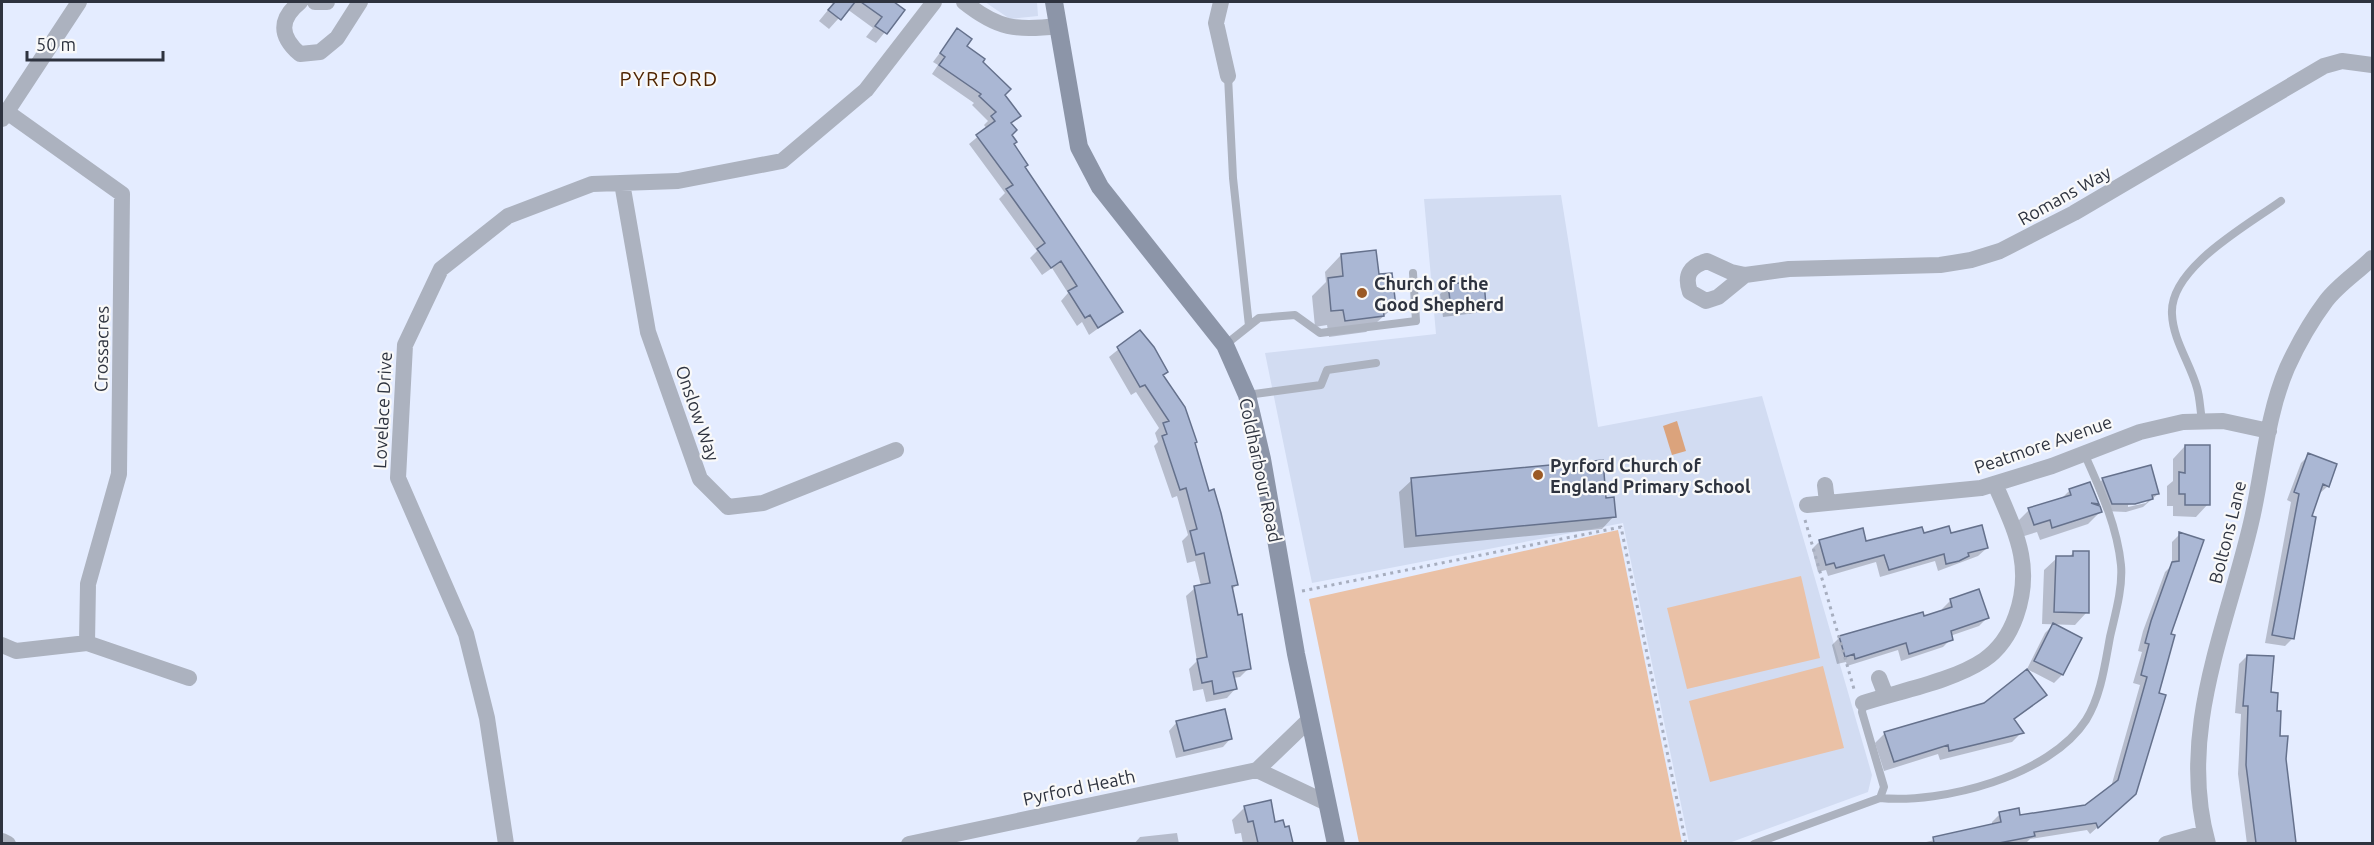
<svg xmlns="http://www.w3.org/2000/svg" width="2374" height="845" viewBox="0 0 2374 845" font-family="Ubuntu,sans-serif">
	<rect width="100%" height="100%" fill="#e4ecff"/>
	<path fill="#d2dcf2" d="M985,2H1037L1038,16L1010,19Z
		M1561,195L1598,427L1762,396L1872,775L1868,792L1729,843H1689L1623,523L1312,583L1265,353L1436,334L1424,199Z"/>
	<path fill="#eac1a6" d="M1618,530L1682,843H1359L1309,599Z
		M1801,576L1820,658L1687,689L1667,608Z
		M1823,666L1844,748L1710,782L1689,701Z"/>
	<path fill="#dba37c" d="M1677,421L1686,451L1672,455L1663,426Z"/>
	<path fill="#0003" fill-rule="evenodd" d="M830,2H891L903,10L876,43L866,37L873,28L847,9L829,29L819,21L833,4Z
		M957,30L964,47L981,62L1019,116L1010,124V135L1023,167L1121,312L1089,335L1082,322L1077,326L1061,301L1068,293L1052,268L1042,275L1030,258L1037,251L999,199L1005,193L969,144L987,129L984,125L988,121L972,105L974,103L932,74L938,65L933,62Z
		M1341,255L1378,276L1395,306L1366,332L1329,337L1327,325L1315,327L1312,296L1326,282L1325,272Z
		M1449,286L1485,305L1476,313L1443,317L1440,294Z
		M1140,332L1162,376L1237,585L1231,590L1249,668L1240,677L1233,678L1235,689L1227,698L1206,702L1203,689L1193,691L1189,669L1197,661L1186,596L1195,588L1201,586L1195,561L1187,563L1182,541L1188,535L1177,496L1172,498L1154,446L1158,442L1155,433L1159,428L1136,392L1131,395L1109,357Z
		M2185,446L2208,504L2196,517L2173,516V506H2167V486L2173,481V459Z
		M2309,455L2328,486L2319,494L2310,518L2293,638L2285,646L2265,643L2291,502L2287,500L2301,463Z
		M2103,479L2158,494L2143,507L2126,512L2104,511L2095,487ZM2150,498L2146,503L2128,507V505Z
		M1412,480L1605,499L1614,516L1602,529L1404,548L1399,492Z
		M2070,490L2097,503L2094,506L2100,512L2088,524L2040,540L2037,532L2021,537L2017,522L2029,510L2060,500Z
		M1923,534L1950,535L1987,548L1978,556L1938,571L1935,561L1880,577L1876,562L1828,576L1826,570L1818,572L1812,549L1820,541L1865,543Z
		M2180,534L2202,541L2169,635L2127,801L2090,834L2087,830L2030,839L2025,844H1918L1992,826V822L2000,814L2019,817L2086,807L2111,787L2140,685L2133,683L2142,652L2138,651L2143,631L2165,572L2172,565V542Z
		M2073,553L2087,612L2075,625L2042,624L2044,570L2057,558H2068Z
		M1950,601L1987,618L1979,626L1950,636L1951,639L1943,647L1901,661L1898,650L1847,666L1846,662L1837,664L1832,645L1840,637L1943,612L1942,609Z
		M2053,625L2062,675L2054,683L2027,669L2045,633Z
		M2247,656L2270,694L2279,737H2286L2287,787L2296,844H2247L2238,774L2241,714L2235,713L2239,664Z
		M2045,695L2013,721L2022,732L2012,742L1940,760L1938,754L1884,771L1875,743L1885,733Z
		M1177,722L1231,738L1223,747L1176,758L1169,731Z
		M1245,807L1284,829L1288,828L1292,844H1243L1241,833L1235,834L1232,820Z
		M1177,833L1179,844H1134L1140,837Z"/>
	<path fill="#aab7d4" stroke="#65718c" stroke-width="1.5" d="M835,2H855L841,20L828,10Z
		M861,2H894L905,10L887,34L875,26L882,17Z
		M957,28L972,39L967,46L985,59L983,62L1011,89L1005,95L1021,116L1011,123L1017,130L1012,135L1017,142L1014,144L1028,165L1025,167L1123,312L1098,328L1090,315L1085,318L1068,291L1077,286L1061,261L1051,268L1037,249L1045,243L1006,189L1013,185L976,135L995,121L991,116L996,112L979,96L981,94L939,65L945,57L940,53Z
		M1376,250L1379,274L1392,273L1396,307L1383,308L1384,316L1345,321L1343,310L1331,311L1328,278L1343,276L1341,254Z
		M1484,281L1486,306L1451,309L1448,284Z
		M1140,330L1154,347L1168,372L1163,375L1185,407L1197,442L1195,443L1209,491L1214,489L1221,513L1238,585L1232,586L1238,615L1242,614L1251,669L1233,672L1237,689L1214,694L1212,681L1202,683L1197,659L1207,657L1194,586L1210,583L1204,553L1196,555L1190,531L1197,529L1186,488L1180,490L1162,436L1167,434L1163,423L1169,421L1145,385L1140,387L1117,347Z
		M2185,445H2210V505H2185V494H2179V472L2185,473Z
		M2308,453L2337,464L2329,487L2323,484L2312,516L2316,517L2294,639L2272,635L2299,494L2294,492Z
		M1603,460L1606,498L1614,497L1616,517L1416,536L1411,478Z
		M2151,465L2159,494L2152,495L2153,499L2135,504H2112L2102,478Z
		M2090,482L2099,504L2091,503L2100,506L2102,512L2052,528L2050,520L2034,525L2028,508L2071,495L2069,489Z
		M1982,525L1988,548L1968,553L1969,556L1959,561L1946,564L1944,554L1889,570L1884,555L1836,568L1834,563L1826,565L1819,540L1863,528L1866,541L1922,527L1924,533L1949,526L1951,533Z
		M2179,532L2204,540L2171,634L2175,635L2159,693L2166,695L2136,794L2098,828L2096,823L2034,832L2035,836L1999,843H1934L1933,837L2001,822L1999,812L2019,808L2020,815L2085,805L2118,780L2147,677L2141,675L2149,644L2145,643L2151,621L2172,562L2179,561Z
		M2073,551H2089V613L2054,612L2056,556H2073Z
		M1979,589L1989,618L1951,631L1953,640L1909,654L1906,643L1855,659L1854,654L1845,657L1839,636L1923,612L1924,616L1952,607L1950,599Z
		M2053,623L2082,638L2063,675L2034,661Z
		M2247,655L2274,656L2271,692L2278,693L2277,711H2281L2280,736H2288L2286,759L2296,843H2256L2246,765L2248,706H2243Z
		M2027,669L2047,695L2014,719L2024,733L1949,751L1948,745L1894,762L1884,732L1984,703Z
		M1225,709L1232,739L1184,751L1176,721Z
		M1271,800L1275,822L1283,820L1285,827L1289,826L1293,843H1258L1253,821L1248,822L1244,806Z"/>
	<g fill="none" stroke-linecap="round" stroke-linejoin="round">
		<path stroke="#a7aebf" stroke-width="3" stroke-dasharray="3 4.5" stroke-linecap="butt" d="M1805,520L1854,689
			M1302,591L1621,527L1686,844"/>
		<path stroke="#acb2bf" stroke-width="8" d="M1228,76L1233,178L1249,326
			M1225,345L1259,318L1295,315L1320,333L1416,321L1413,273
			M1247,395L1321,385L1327,370L1376,363
			M2202,420C2200,409 2200,398 2197,388C2190,363 2173,340 2172,314C2169,268 2248,225 2281,201
			M1880,798C1942,804 2050,776 2086,720C2101,696 2105,664 2110,637C2115,615 2123,588 2121,565C2117,525 2100,489 2084,453
			M1754,844L1880,798L1884,787L1862,712L1863,703"/>
		<path stroke="#acb2bf" stroke-width="16" d="M300,2C279,19 279,36 300,54L320,52L337,38L360,2
			M315,2H327
			M964,2C998,29 1016,31 1058,26
			M1221,2L1216,23L1228,76
			M2,119L79,2
			M622,183L648,332L700,479L728,507L763,503L896,450
			M1745,275L1718,297L1706,301L1690,292C1684,275 1690,266 1707,261L1731,272L1745,275L1789,269L1940,265L1971,260L2000,251L2074,213L2324,66L2342,61L2372,65
			M1825,485L1827,502
			M1807,505L1981,488L2052,466L2140,432L2183,422L2223,421L2269,431
			M87,643L189,678
			M2,645L16,651L87,643L88,584L119,474L122,194L7,112
			M1879,678L1886,696
			M1863,703C1900,691 1953,681 1984,660C2000,649 2010,633 2016,616C2034,565 2015,531 1995,484
			M1257,770L1327,803
			M2,841L8,844
			M506,844L487,718L466,634L398,478L405,345L441,269L508,216L592,184L678,181L782,161L866,90L934,2
			M909,844L1257,770L1310,719
			M2166,844L2205,833
			M2208,844C2177,733 2226,630 2251,523C2263,473 2266,417 2287,368C2297,346 2311,321 2326,301C2338,285 2358,272 2372,258"/>
		<path stroke="#8c95a8" stroke-width="18" d="M1054,2L1079,147L1100,187L1225,345L1247,395L1262,459L1296,654L1336,844"/>
	</g>
	<g fill="#9b5a26" stroke="#f9f9f9" stroke-width="2">
		<circle cx="1362" cy="293" r="6"/>
		<circle cx="1538" cy="475" r="6"/>
	</g>
	<g text-anchor="middle" dominant-baseline="central" stroke-width="4.5" stroke-linejoin="round" paint-order="stroke">
		<g font-size="18" fill="#2e333f" stroke="#f9f9f9">
			<text transform="translate(2064 195) rotate(-29)">Romans Way</text>
			<text transform="translate(101 349) rotate(-89)">Crossacres</text>
			<text transform="translate(382 410) rotate(-87)">Lovelace Drive</text>
			<text transform="translate(698 413) rotate(71)">Onslow Way</text>
			<text transform="translate(2043 444) rotate(-19)">Peatmore Avenue</text>
			<text transform="translate(1261 470) rotate(78)">Coldharbour Road</text>
			<text transform="translate(2227 532) rotate(-76)">Boltons Lane</text>
			<text transform="translate(1079 787) rotate(-12)">Pyrford Heath</text>
		</g>
		<g font-size="18" font-weight="bold" fill="#2e333f" stroke="#f9f9f9" text-anchor="start">
			<text x="1374" y="283">Church of the<tspan x="1374" dy="21">Good Shepherd</tspan></text>
			<text x="1550" y="465">Pyrford Church of<tspan x="1550" dy="21">England Primary School</tspan></text>
		</g>
		<g font-size="20" letter-spacing="1.5" fill="#4f2400" stroke="#f9f9f9">
			<text x="669" y="78">PYRFORD</text>
		</g>
	</g>
	<rect width="2374" height="845" fill="none" stroke="#2e333f" stroke-width="6"/>
	<path d="M27 51v9h136v-9" fill="none" stroke="#2e333f" stroke-width="3"/>
	<text x="36" y="51" font-size="18" fill="#2e333f" stroke="#f9f9f9" stroke-width="4.5" paint-order="stroke">50 m</text>
</svg>
